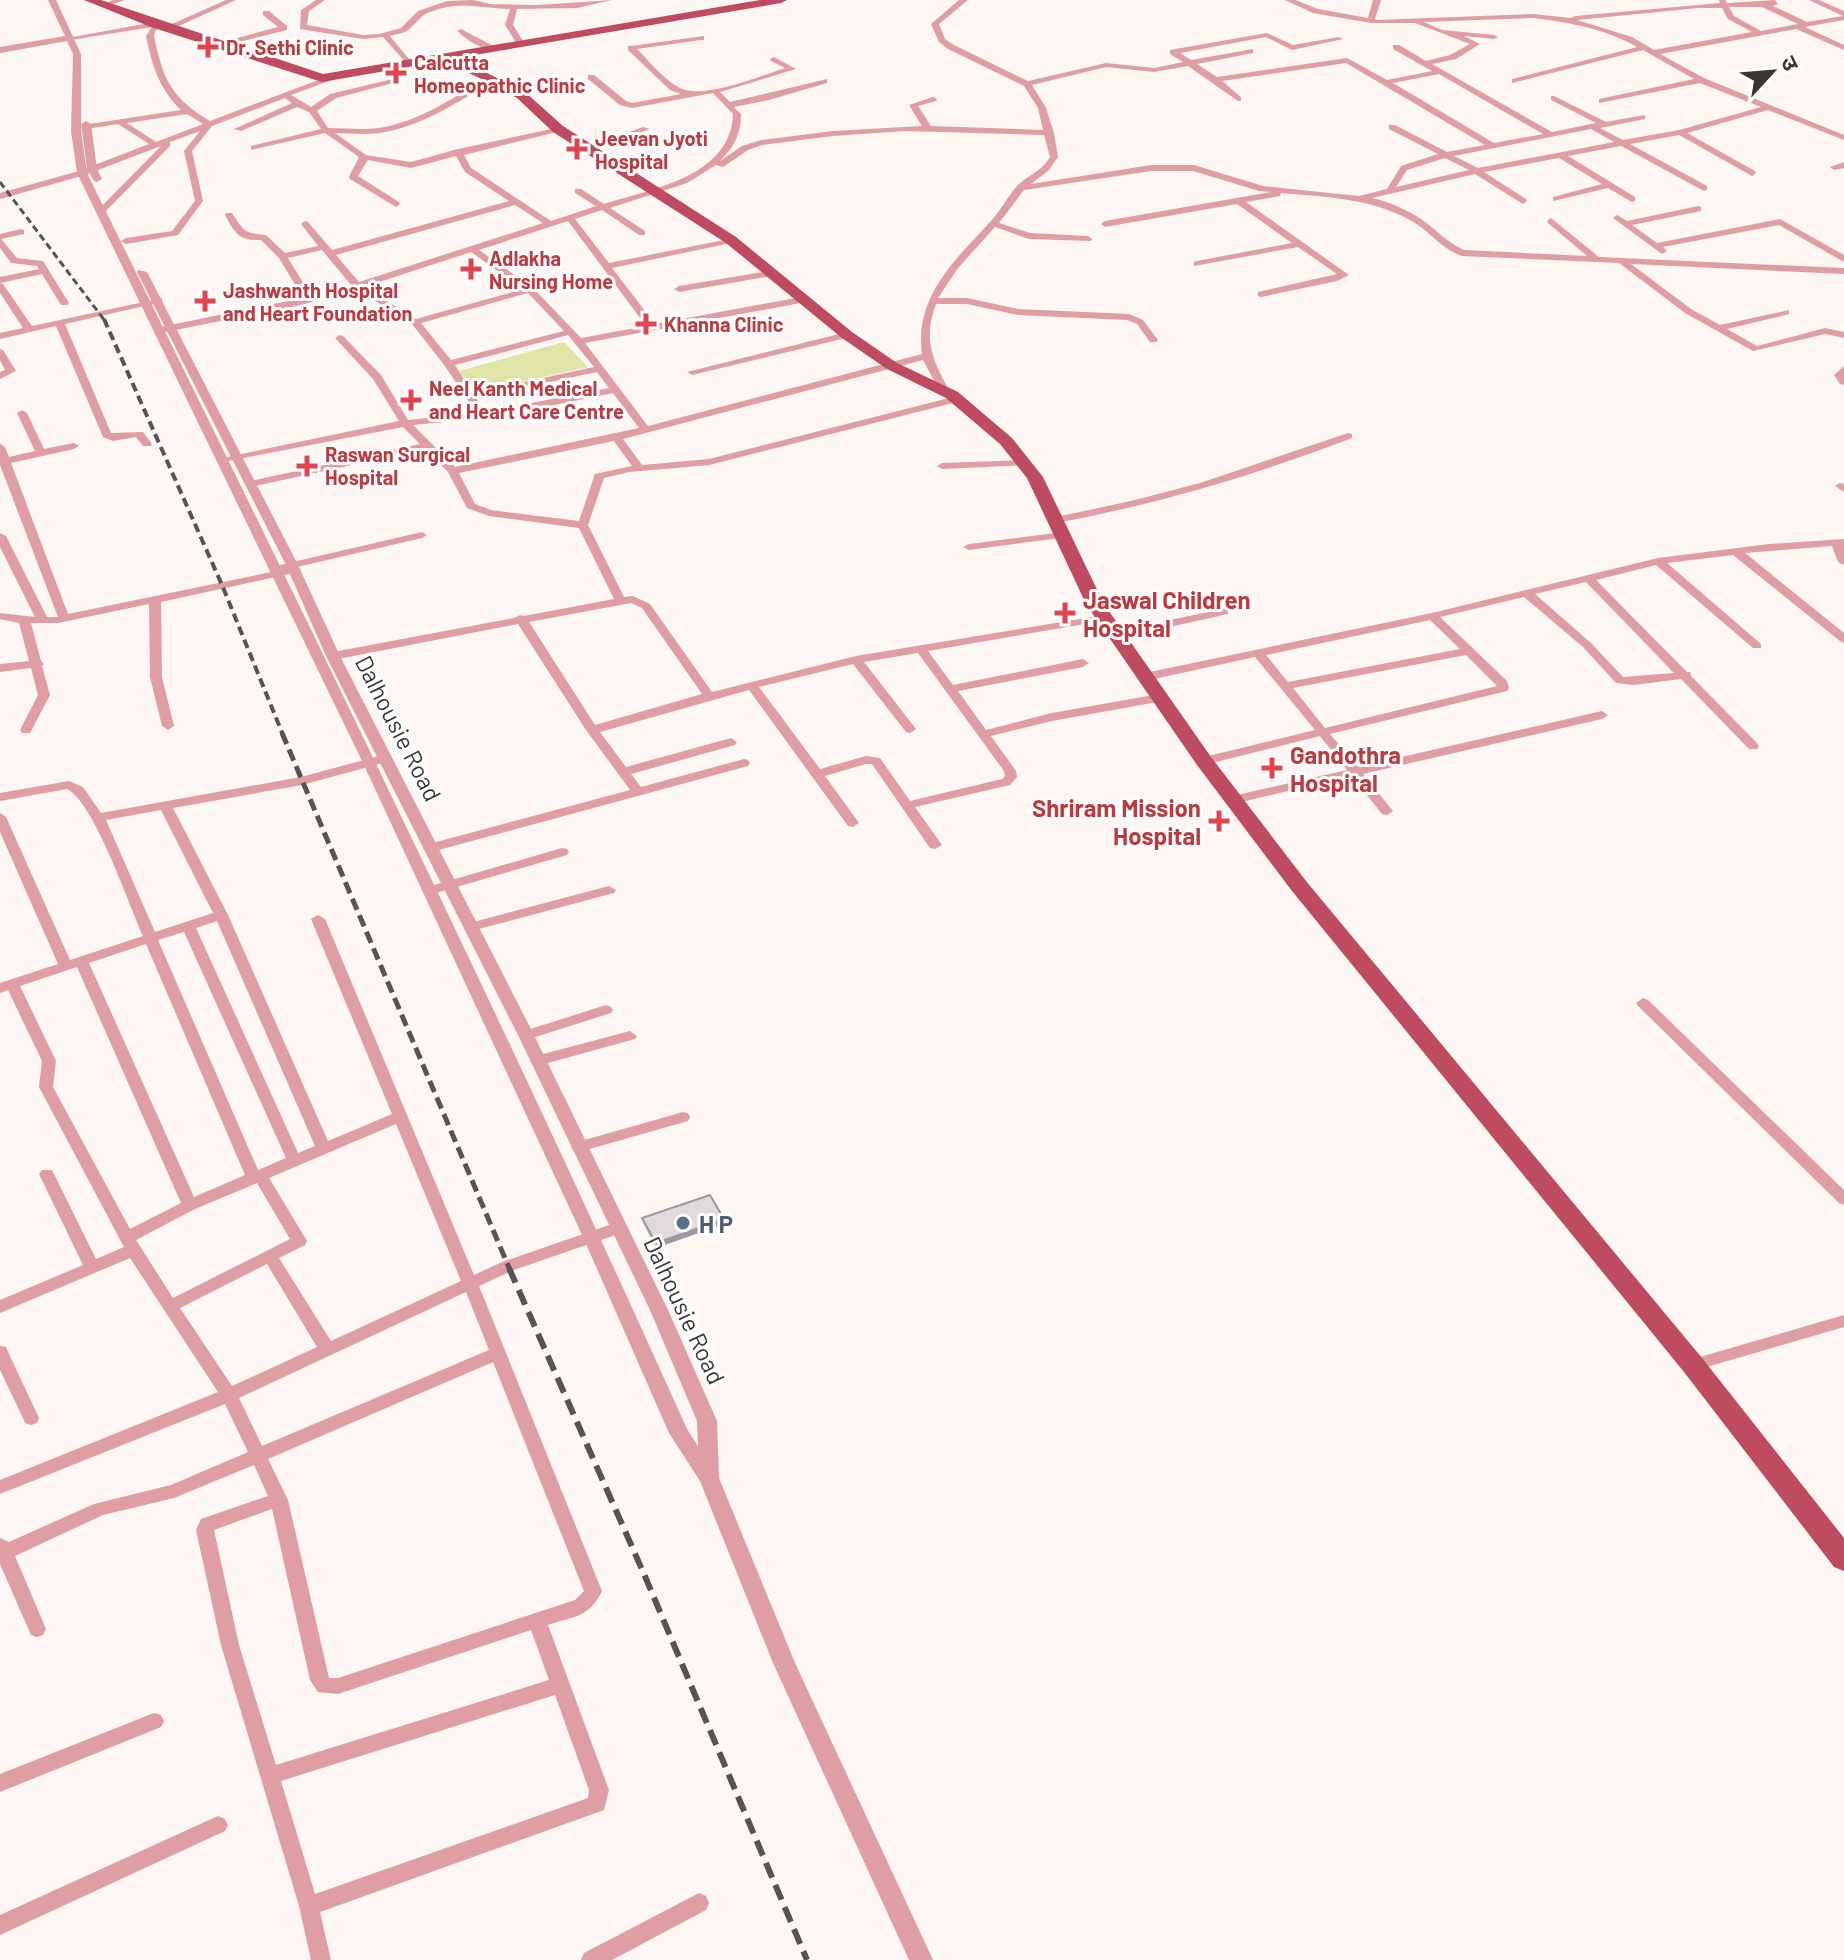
<svg xmlns="http://www.w3.org/2000/svg" width="1844" height="1960" viewBox="0 0 1844 1960" font-family="Barlow,'Noto Sans Devanagari',sans-serif">
	<rect width="100%" height="100%" fill="#fdf6f3"/>
	<path fill="#dfe5a6" d="M564,342L588,367L477,392L459,371Z"/>
	<g fill="none" stroke-linecap="round" stroke-linejoin="round">
		<path fill="#df9ea4" fill-rule="evenodd" d="M113,0H125L104,7L100,5Z
			M226,0H236L170,30L163,28Z
			M316,0H325L309,11L307,25L363,35L379,34L401,28L418,11L447,1L473,0L490,4L538,5L612,0L577,8L517,9L513,25L525,44L521,46H518L505,25L510,9C479,8 458,0 427,13C419,17 415,25 408,30C403,34 396,34 390,36L413,64L409,66L383,37L363,39L300,29L301,10Z
			M959,0H968L939,24L945,39L954,45L1028,81L1106,63L1154,68L1183,62L1170,54V50L1267,33L1293,45L1339,37L1343,39L1292,50L1266,37L1180,53L1191,60L1253,49V53L1197,64L1217,77L1347,58L1387,80L1432,71L1393,49V45H1399L1426,61L1450,55L1470,44L1415,23H1371L1313,13L1285,0H1295L1318,9L1368,18L1373,0H1381L1375,19L1377,20L1533,14L1571,18L1575,16L1720,3L1719,0H1725L1727,3L1775,0L1778,4L1773,6L1807,22L1843,16L1809,0H1819L1844,11V20L1805,27L1844,45V50L1796,29L1660,54L1704,78L1844,135V140L1768,110L1687,133L1755,171L1756,173L1752,176L1679,135L1630,144L1707,186V190L1704,191L1621,146L1568,156L1635,197V201L1632,202L1608,188L1553,201V197L1602,184L1559,158L1484,172L1526,199L1527,201L1523,204L1475,174L1372,198C1387,201 1408,210 1421,219C1436,229 1447,243 1464,250L1587,256L1548,223L1547,221L1551,218L1599,257L1844,268V274L1631,264L1691,309L1720,325L1789,310V314L1727,329L1757,346L1825,328L1844,332V338L1825,334L1753,351L1685,313L1619,263L1462,256C1441,249 1429,230 1410,220C1370,198 1325,197 1281,193L1280,196L1246,202L1349,275L1337,281L1261,297L1258,296V292L1337,274L1298,247L1194,266V262L1197,261L1292,243L1237,204L1105,227L1101,224L1105,221L1271,192L1259,191L1193,171H1151L1024,190L999,223L1030,233L1088,236L1092,239L1091,241L1029,239L995,227L958,268L938,298H967L1018,309L1129,314L1143,320L1158,340L1156,342H1150L1137,324L1127,320L1018,315L967,304H936C923,339 932,359 949,390L948,392H940L923,360L623,439L642,465L709,459L957,396L961,397V401L709,465L629,472L604,478L588,525L624,597L633,596L650,604L712,692L856,656L1104,615L1108,616V620L928,651L953,685L1083,659L1089,663L1083,667L958,691L986,730L1052,713L1159,694L1163,695L1165,698L1163,701L1052,721L991,736L1016,771L1017,777L1010,785L915,807L942,845L935,849L930,848L872,764H866L825,776L859,823L853,827L848,826L749,690L600,732L626,767L731,738L737,742L735,745L631,774L641,787L744,759L748,760L750,763L748,766L435,851H425L423,848L425,845L630,790L586,730L518,624L333,660L327,656L333,652L514,618L520,615L524,616L614,599L579,528L489,516L467,508L448,472L425,449L251,487L246,484L251,481L420,444L403,427L218,463V459L222,458L399,421L373,379L335,338L340,335L343,336L381,375L408,420L476,413L445,366L412,324L356,289L301,305L160,333L155,330L160,327L303,298L279,258L261,240C239,241 234,232 225,215L226,213H232C244,232 245,233 266,235L285,253L318,246L301,224L305,221L308,222L332,250L509,201L465,172L456,156L411,168L368,160L358,176L399,202L400,204L396,207L350,179L349,177L359,157L325,133L251,150V146L321,129L309,112L297,107L241,131L234,129L292,103L285,98L212,126L192,151L203,201L178,235L126,244L121,241L126,238L172,231L195,201L184,151L200,131L170,142V146L103,214L96,212L161,146L85,175L0,199V193L79,171L149,144L118,124L86,129L82,127L83,125L181,110C159,89 152,65 146,36L152,27L71,40L67,38L155,22L163,26L155,31L154,36C163,79 171,98 210,121L329,76L333,78L332,80L291,95L311,107L330,94L397,78V82L336,98L317,111L328,128C345,128 363,130 379,128C418,122 454,98 487,77H493V81C458,102 421,127 379,133C365,135 349,133 335,133L366,155L411,162L458,149L561,127V131L464,155L471,168L551,221L596,206L575,193V189H581L604,204C651,189 731,177 733,114L713,93L632,108L620,105L588,79V75H594L626,101L632,103L681,94L670,90L628,50V46H631L704,36V40H701L637,49C650,62 664,80 680,88C703,100 760,76 785,68L771,61L770,59L774,57L796,69L720,92L730,102L827,79V83L769,100L734,107L741,114C741,134 734,147 720,161L742,146L761,140L833,131L922,126L909,105L933,97L937,99L936,101L918,106L931,126L1043,130L1038,108L1024,86L948,49L939,42L931,24ZM1729,7H1762L1798,24L1761,31L1734,16ZM1699,8H1722L1728,19L1752,32L1654,50L1632,37L1577,20ZM1533,18C1568,22 1606,29 1637,47L1512,79V83L1643,50L1694,79L1599,99V103L1700,83L1761,107L1679,130L1623,140L1600,128L1645,119V115L1606,122L1554,96H1551V100L1596,123L1552,132L1432,64L1456,59L1480,44L1464,36L1494,39L1498,37L1494,35L1442,30L1424,22ZM1346,63L1485,145L1447,152L1395,125H1389V129L1438,154L1401,166L1387,189L1359,196L1263,186L1194,165H1151L1031,184L1048,171L1058,157L1054,133L1046,108L1032,85L1106,67L1154,72L1188,66L1238,101H1241V97L1222,81ZM1439,74L1543,134L1494,143L1393,83ZM187,114L203,124L156,142L127,123ZM1591,129L1614,142L1478,168L1454,156ZM905,131L1044,135L1050,157C1042,171 1028,175 1017,186C1008,196 1001,210 991,221C955,260 914,297 922,354L648,426L585,343L806,302L811,299L806,296L655,324L612,268L731,243L734,242V238L609,263L575,219L602,210L639,235H645V231L610,208L687,183L716,165L723,167L748,150L762,145L833,136ZM1445,158L1469,170L1396,187L1407,170ZM515,205L543,223L359,282L336,255ZM568,221L646,326L581,338L533,288L479,250ZM322,250L351,285L311,296L288,258ZM471,252L523,289L416,319L364,287ZM528,293L564,331L451,360L421,323ZM568,335L594,367L473,393L455,365ZM597,372L609,388L485,412L476,398ZM613,393L639,428L455,467L413,425L496,417ZM614,441L632,466L595,474L579,521L491,510L475,504L459,473ZM631,603L642,608L702,694L595,725L529,622ZM918,653L1004,771L1005,776L1002,779L910,801L880,758L866,756L820,769L759,687L853,664L906,732L910,733L916,729L864,662Z
			M263,11H269L287,26V30L219,47V43L278,27L263,15Z
			M461,29L499,49C486,53 467,40 457,31Z
			M643,127L650,129L589,151L582,149Z
			M1844,162V168L1834,170L1830,167Z
			M1698,206L1701,207V211L1632,225L1657,243L1780,219L1844,255V262L1779,225L1663,247L1667,251L1662,254L1613,218L1617,215L1627,221Z
			M21,229L24,230V234L1,239L17,258L43,261L69,303L67,305H61L42,274L0,283V277L39,269L37,266L11,263L0,248V234Z
			M774,270L777,271V275L679,292L674,289L679,286Z
			M0,283L3,284L32,326L162,298V302L65,324L111,433L143,432L152,444L151,446H143L136,437L113,441L103,437L56,326L0,339V333L23,328L0,293Z
			M847,332L852,335L850,337L692,375L687,372Z
			M0,349L3,350L16,371L0,379V372L5,370L0,360Z
			M1844,366V385L1840,384L1834,375Z
			M22,410L27,413L44,449L74,443L79,446L74,449L11,463L68,614L281,570L278,567L280,565L422,532L427,535L422,538L297,567L301,570L299,572L161,602L162,677L174,726L168,730L162,726L150,677L149,604L58,623H31L41,661L44,664L42,666L50,695L30,733H22L20,730L38,695L31,668L0,672V664L29,661L19,623L0,619V613L35,617L0,547V533L6,536L47,617H58L0,465V444L5,447L9,457L35,451L17,413Z
			M1348,433L1352,434V438C1255,475 1158,504 1056,523L1051,520L1056,517L1131,501L1200,483Z
			M1026,460L1031,463L1030,465L942,469L937,466L942,463Z
			M1840,483L1844,484V492L1835,486Z
			M1063,532L1068,535L1067,537L969,550L963,547L969,544Z
			M1844,539V565L1838,562L1832,546L1745,553L1844,633V643L1840,641L1733,555L1667,563L1761,644V648H1753L1656,565L1596,580L1687,672H1690L1691,676L1757,743L1759,746L1757,749H1749L1681,679L1634,685L1616,683L1583,647L1524,597L1440,617L1507,681L1509,688L1507,691L1330,734L1358,767L1602,711L1608,715L1602,719L1363,774L1393,811L1387,815L1382,814L1352,776L1233,804L1228,803L1227,800L1228,797L1347,770L1320,736L1204,765L1200,764L1198,761L1200,758L1315,730L1255,657L1145,681L1139,677L1145,673L1432,613L1658,558L1769,544ZM1586,582L1674,673L1623,677L1591,643L1535,594ZM1430,620L1460,649L1288,682L1266,655ZM1466,655L1497,686L1325,728L1293,688Z
			M1224,609L1228,610V614L1115,639L1109,635L1115,631Z
			M386,754L392,758L390,761L302,785L173,808L228,915L328,1141L392,1114L311,919L318,915L325,919L474,1275L502,1262L612,1224H624L626,1228L624,1232L514,1270L479,1286L602,1591C589,1618 574,1616 548,1625L609,1790L604,1810L320,1912L331,1960H311L299,1906L221,1645L196,1530L201,1519L268,1496L254,1465L174,1498L103,1515L15,1556L46,1629L43,1635L37,1637L31,1635L0,1564V1538L9,1542L94,1504L171,1485L248,1452L225,1404L0,1494V1480L218,1392L130,1258L0,1313V1300L83,1265L39,1174L42,1170H52L96,1259L124,1247L39,1087L42,1061L8,990L0,993V983L58,964L0,832V813L6,817L70,960L143,936C129,905 94,802 67,789L0,801V793L69,781L83,787L101,813L301,777ZM161,810L213,913L155,932L106,820ZM217,921L315,1146L298,1153L196,928ZM184,932L286,1158L258,1170L158,940ZM146,944L245,1175L194,1197L89,963ZM77,967L181,1203L130,1229L53,1087L56,1061L20,986ZM396,1124L461,1281L331,1341L279,1258L305,1245L307,1241L269,1178ZM257,1183L290,1239L173,1298L136,1240L195,1209ZM267,1264L317,1347L232,1386L180,1308ZM466,1292L489,1350L262,1446L239,1398ZM493,1362L584,1591L575,1600L338,1678H329L288,1500L268,1459ZM272,1509L310,1680L318,1692L338,1694L531,1630L549,1680L276,1765L239,1645L214,1530ZM555,1695L589,1790L588,1798L315,1894L281,1781Z
			M562,848L567,849L569,852L567,855L429,895L422,891L424,888Z
			M609,886L616,890L614,893L471,931L464,927L466,924Z
			M1643,998L1648,1000L1844,1190V1205L1839,1203L1638,1006L1636,1003Z
			M606,1005L611,1007L613,1010L611,1013L526,1040L519,1035L521,1032Z
			M630,1031L637,1036L635,1039L537,1066L530,1061L532,1057Z
			M683,1112L688,1113L690,1117L688,1121L579,1152L574,1151L571,1147L574,1143Z
			M1844,1315V1327L1693,1371L1687,1370L1685,1365L1687,1360L1693,1359Z
			M0,1346L6,1347L8,1352L39,1418L37,1423L31,1425L25,1423L23,1418L0,1370Z
			M154,1713L161,1715L164,1721L161,1727L0,1792V1774Z
			M218,1816L225,1819L228,1825L225,1831L0,1935V1915Z
			M699,1893L706,1896L709,1903L706,1910L612,1960H581L584,1953Z"/>
		<path fill="#df9ea4" fill-rule="evenodd" d="M48,0H56L81,54V131L87,173C292,589 497,1006 687,1429L698,1446L697,1421L650,1310L518,1035L326,656L286,565L137,272L138,270L147,272L298,565L340,656L534,1035L668,1310L717,1421L719,1478L795,1663L933,1960H909L773,1663L700,1481L669,1433L583,1237L363,763L77,173L71,131L73,54L67,41L0,53V47L65,36Z
			M86,121L91,124L97,169L102,179L97,182L94,181L87,169L81,124Z"/>
		<path fill="#be4b60" fill-rule="evenodd" d="M84,0H101L323,74L760,0H787L781,3L457,58L525,92L563,126L736,237L852,332L897,363L958,392L1012,438L1043,477L1104,604L1211,757L1306,881L1702,1358L1844,1538V1571L1834,1567L1684,1372L1292,891L1197,765L1086,604L1027,478L1000,444L946,398L887,369L842,338L726,243L553,132L517,98L501,88L443,61L322,82L151,27Z"/>
		<path stroke="#575352" stroke-width="3" stroke-dasharray="7 4" stroke-linecap="butt" d="M0,182L105,321"/>
		<path stroke="#575352" stroke-width="4" stroke-dasharray="9 5" stroke-linecap="butt" d="M104,319L222,585L283,735"/>
		<path stroke="#575352" stroke-width="5" stroke-dasharray="12 6" stroke-linecap="butt" d="M282,733L510,1270"/>
		<path stroke="#575352" stroke-width="6" stroke-dasharray="16 8" stroke-linecap="butt" d="M509,1268L644,1574L807,1960"/>
	</g>
	<path fill="#c1bbc0" d="M642,1218L724,1219V1224L656,1248L643,1223Z"/>
	<path fill="#9d999c" d="M724,1219V1224L656,1248V1243Z"/>
	<path fill="#e0dadf" stroke="#9d999c" stroke-width="2" d="M710,1195L724,1219L656,1243L642,1218Z"/>
	<g fill="#e0444e" stroke="#fff" stroke-width="3">
		<path d="M204 35h8v8h8v8h-8v8h-8v-8h-8v-8h8z"/>
		<path d="M392 61h8v8h8v8h-8v8h-8v-8h-8v-8h8z"/>
		<path d="M573 137h8v8h8v8h-8v8h-8v-8h-8v-8h8z"/>
		<path d="M467 257h8v8h8v8h-8v8h-8v-8h-8v-8h8z"/>
		<path d="M201 289h8v8h8v8h-8v8h-8v-8h-8v-8h8z"/>
		<path d="M642 312h8v8h8v8h-8v8h-8v-8h-8v-8h8z"/>
		<path d="M407 388h8v8h8v8h-8v8h-8v-8h-8v-8h8z"/>
		<path d="M303 454h8v8h8v8h-8v8h-8v-8h-8v-8h8z"/>
		<path d="M1061 601h8v8h8v8h-8v8h-8v-8h-8v-8h8z"/>
		<path d="M1268 756h8v8h8v8h-8v8h-8v-8h-8v-8h8z"/>
		<path d="M1215 809h8v8h8v8h-8v8h-8v-8h-8v-8h8z"/>
	</g>
	<circle fill="#5c6f8a" stroke="#fff" stroke-width="3" cx="683" cy="1223" r="8"/>
	<g text-anchor="middle" dominant-baseline="central" stroke-width="6" stroke-linejoin="round" paint-order="stroke">
		<g font-size="20" font-weight="bold" fill="#be3a42" stroke="#fff" text-anchor="start">
			<text x="226" y="47">Dr. Sethi Clinic</text>
			<text x="414" y="62">Calcutta<tspan x="414" dy="23">Homeopathic Clinic</tspan></text>
			<text x="595" y="138">Jeevan Jyoti<tspan x="595" dy="23">Hospital</tspan></text>
			<text x="489" y="258">Adlakha<tspan x="489" dy="23">Nursing Home</tspan></text>
			<text x="223" y="290">Jashwanth Hospital<tspan x="223" dy="23">and Heart Foundation</tspan></text>
			<text x="664" y="324">Khanna Clinic</text>
			<text x="429" y="388">Neel Kanth Medical<tspan x="429" dy="23">and Heart Care Centre</tspan></text>
			<text x="325" y="454">Raswan Surgical<tspan x="325" dy="23">Hospital</tspan></text>
		</g>
		<g font-size="24" font-weight="bold" fill="#be3a42" stroke="#fff" text-anchor="start">
			<text x="1083" y="599">Jaswal Children<tspan x="1083" dy="28">Hospital</tspan></text>
			<text x="1290" y="754">Gandothra<tspan x="1290" dy="28">Hospital</tspan></text>
			<text x="1201" y="807" text-anchor="end">Shriram Mission<tspan x="1201" dy="28">Hospital</tspan></text>
		</g>
		<g font-size="24" fill="#383534" stroke="#fff">
			<text transform="translate(399 728) rotate(63)">Dalhousie Road</text>
			<text transform="translate(685 1310) rotate(65)">Dalhousie Road</text>
		</g>
		<g font-size="24" font-weight="bold" fill="#4e5e75" stroke="#fff" text-anchor="start">
			<text x="699" y="1223">H P</text>
		</g>
	</g>
	<g transform="translate(1772 72) rotate(64)" stroke="#ffffff" stroke-width="6" paint-order="stroke">
	<path d="M0-6L14 30L0 20L-14 30Z" fill="#383534"/>
	<text y="-12" font-size="22" font-weight="bold" text-anchor="middle" fill="#383534">उ</text>
	</g>
</svg>
